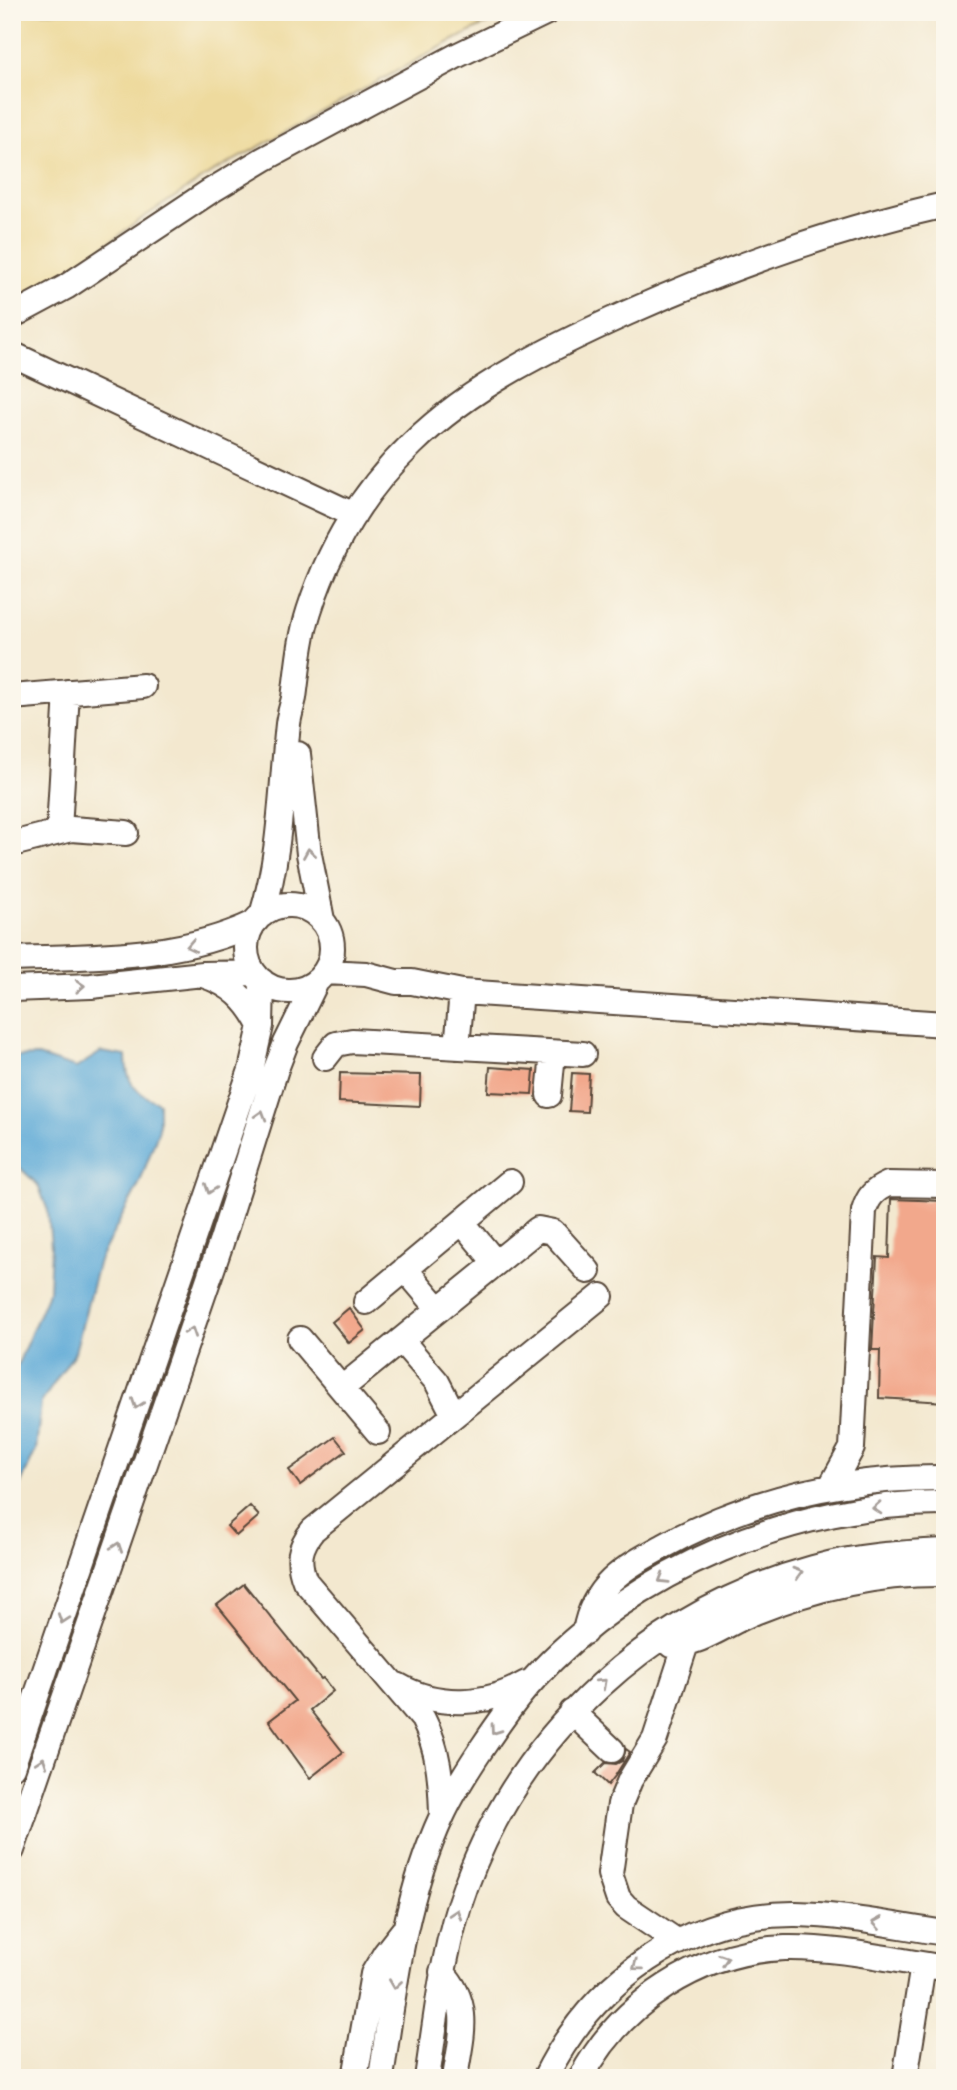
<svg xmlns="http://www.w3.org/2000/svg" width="957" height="2090" viewBox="0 0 957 2090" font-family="'Comic Neue',sans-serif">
	<rect width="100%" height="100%" fill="#fbf7ec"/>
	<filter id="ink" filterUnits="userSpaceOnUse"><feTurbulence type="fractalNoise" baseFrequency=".0143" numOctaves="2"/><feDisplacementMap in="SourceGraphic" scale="14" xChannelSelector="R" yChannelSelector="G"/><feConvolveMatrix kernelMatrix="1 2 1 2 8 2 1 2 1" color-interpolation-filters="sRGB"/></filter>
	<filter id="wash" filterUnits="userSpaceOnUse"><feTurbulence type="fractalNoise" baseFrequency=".00686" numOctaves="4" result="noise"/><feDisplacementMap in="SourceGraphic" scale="28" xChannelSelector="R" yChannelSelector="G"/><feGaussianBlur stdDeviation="1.57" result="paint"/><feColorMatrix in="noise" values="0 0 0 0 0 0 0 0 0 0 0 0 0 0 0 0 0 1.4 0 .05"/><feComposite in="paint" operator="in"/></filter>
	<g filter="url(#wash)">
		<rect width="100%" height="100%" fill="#f3e8cf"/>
		<path fill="#eeda9e" stroke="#94825e" stroke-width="2" d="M12,12H510L448,43L211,173L141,219L59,280L12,306Z"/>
		<path fill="#5faad7" stroke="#4d6a7a" stroke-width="2" d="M101,1052L126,1056C126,1083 134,1092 159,1103V1129L140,1182L99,1260L75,1352L41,1403L36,1450L12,1503V1378L49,1291L51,1247L48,1211L38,1185L14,1162L12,1057L38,1056L76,1068Z"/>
		<g id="blocks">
			<path fill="#f2a88c" d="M490,1067L534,1070L532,1094L488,1092Z
				M340,1073L421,1075L420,1106L339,1102Z
				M572,1073L589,1074L587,1112L569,1111Z
				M891,1199L945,1201V1402L879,1398L880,1350H872L877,1257L889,1258Z
				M349,1308L365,1330L349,1343L332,1322Z
				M335,1437L346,1451L300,1485L289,1470Z
				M250,1506L259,1516L236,1536L227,1526Z
				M244,1584L321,1679L323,1678L333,1691L310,1710L343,1752L310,1778L269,1721L295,1701L217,1605Z
				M626,1749L630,1752L615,1776L608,1785L595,1773L605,1763L616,1764L622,1761Z"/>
		</g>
	</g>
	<g filter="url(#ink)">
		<use href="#blocks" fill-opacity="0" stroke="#574639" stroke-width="2"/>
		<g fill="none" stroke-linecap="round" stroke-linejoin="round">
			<g stroke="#574639" stroke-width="28">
				<path id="minor" d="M12,316L66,287L209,192L264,159L458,55L547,12
					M12,354L354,515
					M12,697L143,686
					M298,754L309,854L322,920
					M59,830L67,692
					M12,844L71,829L126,833
					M246 948a43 43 0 1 1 86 0a43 43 0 1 1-86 0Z
					M262,915C281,853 281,789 288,724C289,715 292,707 294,698C298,668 300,639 309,611C329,548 364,490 412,444C472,385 552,347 627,313C730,267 835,229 945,205
					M12,959C95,956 179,959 254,923
					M325,972L366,974L396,982H412L462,992L945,1024
					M203,975C231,984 248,1000 261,1026
					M12,989L91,986L203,974L254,973
					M457,1047L462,992
					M325,1058L336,1044L352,1041L583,1054
					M549,1095L553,1053
					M462,1222L495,1262
					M405,1269L439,1309
					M366,1302L510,1182
					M300,1339L378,1432
					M401,1340L437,1382L454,1415
					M342,1388L538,1229L553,1232L588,1271
					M831,1486L852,1448L864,1211C868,1197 874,1190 888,1184L945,1185
					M585,1632C593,1584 624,1568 664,1546C750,1498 846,1477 945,1478
					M671,1645C701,1645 728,1622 755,1612C816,1587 879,1573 945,1574
					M397,1685C437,1708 487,1706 526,1683
					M572,1712L612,1750
					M12,1767L251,1070L261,1026L262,981
					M442,1814C441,1779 439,1750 423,1719L305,1581C297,1561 299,1547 313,1530L601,1296
					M12,1850L221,1243L276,1069L286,1043L316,982
					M678,1942L626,1907L618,1898L610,1874L620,1804L630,1780L655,1739L686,1644
					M442,1972C473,2005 461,2037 455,2078
					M355,2078L373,1974L385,1954L403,1931
					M381,2078C394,1989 404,1898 442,1816C453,1792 468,1769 482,1748C498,1724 514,1701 533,1680C633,1569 797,1502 945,1503
					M427,2078C437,2013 443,1947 466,1885C523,1731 654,1611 813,1568C856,1556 900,1553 945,1551
					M545,2078C592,1982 687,1913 796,1914C846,1915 896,1926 945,1933
					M581,2078C620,2003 700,1951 785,1948C838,1947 892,1960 945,1968
					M905,2078L923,1965"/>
			</g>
			<use href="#minor" stroke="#fff" stroke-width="24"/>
		</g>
		<defs><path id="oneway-chevron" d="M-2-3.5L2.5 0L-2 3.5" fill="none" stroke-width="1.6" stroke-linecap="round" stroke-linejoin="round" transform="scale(1.75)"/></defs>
		<g stroke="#a79f9a">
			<use href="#oneway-chevron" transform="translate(309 853) rotate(-99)"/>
			<use href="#oneway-chevron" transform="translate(191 946) rotate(168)"/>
			<use href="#oneway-chevron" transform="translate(80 986) rotate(-3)"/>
			<use href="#oneway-chevron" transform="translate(261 1115) rotate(-73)"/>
			<use href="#oneway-chevron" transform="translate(210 1189) rotate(109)"/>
			<use href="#oneway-chevron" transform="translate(191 1332) rotate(-71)"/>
			<use href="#oneway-chevron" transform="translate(137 1404) rotate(109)"/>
			<use href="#oneway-chevron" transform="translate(877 1508) rotate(176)"/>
			<use href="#oneway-chevron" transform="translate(117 1547) rotate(-71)"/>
			<use href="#oneway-chevron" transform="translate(798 1573) rotate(-17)"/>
			<use href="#oneway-chevron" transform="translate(663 1579) rotate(149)"/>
			<use href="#oneway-chevron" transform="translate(63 1619) rotate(109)"/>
			<use href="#oneway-chevron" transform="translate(602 1683) rotate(-42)"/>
			<use href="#oneway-chevron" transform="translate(495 1730) rotate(125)"/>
			<use href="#oneway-chevron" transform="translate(42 1762) rotate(-71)"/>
			<use href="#oneway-chevron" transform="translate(456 1914) rotate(-72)"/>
			<use href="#oneway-chevron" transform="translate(877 1923) rotate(-171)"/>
			<use href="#oneway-chevron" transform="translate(724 1959) rotate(-19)"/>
			<use href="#oneway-chevron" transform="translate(637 1966) rotate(144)"/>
			<use href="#oneway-chevron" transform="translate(395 1984) rotate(98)"/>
		</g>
	</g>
	<rect width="957" height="2090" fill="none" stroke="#fbf7ec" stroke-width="42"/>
</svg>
